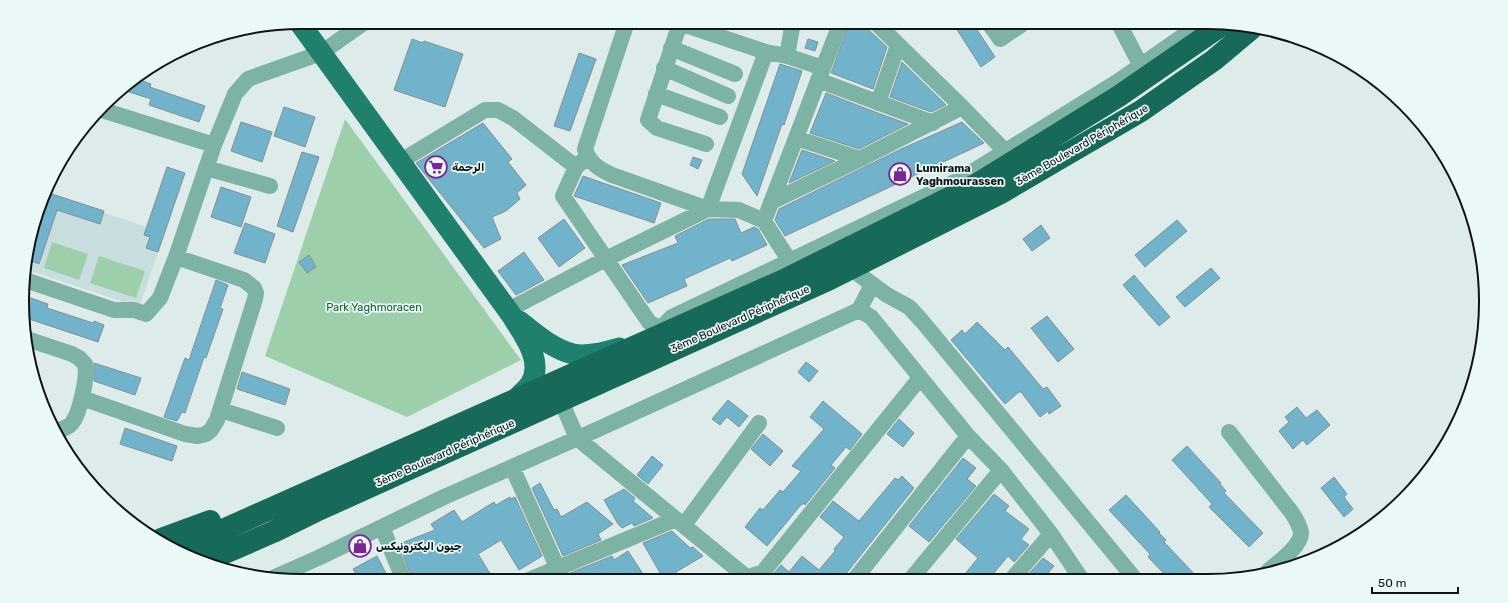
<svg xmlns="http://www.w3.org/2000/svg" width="1508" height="603" viewBox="0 0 1508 603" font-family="Rubik,Cairo,sans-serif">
	<rect width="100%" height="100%" fill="#deebeb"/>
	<path fill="#c8ddde" d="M45,193L165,233L139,307L25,269L37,212Z"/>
	<path fill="#9dd0aa" d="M345,119L521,360L407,417L265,356Z
		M52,242L88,254L79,280L44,268Z
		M99,256L145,271L136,298L90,283Z"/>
	<path fill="#71b3cb" stroke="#848f93" d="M850,22L866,23L868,29L887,47L873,89L831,73Z
		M952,22H972L995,57L981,67Z
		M412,39L423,43L424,41L463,54L445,107L394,90Z
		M808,39L818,42L815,51L805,48Z
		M579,53L596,59L570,131L554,126Z
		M902,62L946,105L931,112L890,97Z
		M780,64L802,71L784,125L782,124L757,196L742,174Z
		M135,78L151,84L150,87L205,106L199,122L149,105L151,99L120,89Z
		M826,93L875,112L908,124L859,149L810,133Z
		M284,107L315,117L305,147L274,136Z
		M241,122L272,132L262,162L231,151Z
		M962,122L984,143L785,236L775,220L779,209L901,149Z
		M483,123L512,159L508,162L526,185L517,193L520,199L506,211L492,217L501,239L484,248L416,163Z
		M802,150L835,161L789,183Z
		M302,152L319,157L293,232L277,226Z
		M693,157L702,160L698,169L690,165Z
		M167,167L185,173L158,252L146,248L150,237L144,235Z
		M583,176L661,203L654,223L574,196Z
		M221,187L251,197L241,227L211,217Z
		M46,192L104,211L100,224L57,210L39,264L26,259L32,231Z
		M564,219L585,248L559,267L538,238Z
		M709,219H735L741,233L754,227L758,229L767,245L732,261L730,258L684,279L687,286L648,303L622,265L678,243L675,236Z
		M1177,220L1187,231L1145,267L1135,255Z
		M245,223L275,234L265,263L234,253Z
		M1041,225L1050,238L1032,251L1023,239Z
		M524,252L544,280L516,295L498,271Z
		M309,255L316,267L307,273L299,262Z
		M1211,268L1220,278L1185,307L1176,297Z
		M1134,275L1170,317L1159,326L1123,285Z
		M216,280L228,285L220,308L223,309L206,358L204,357L185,413L182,412L177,421L164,417L185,358L189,360Z
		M25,296L48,304L47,308L93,323L94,321L104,325L98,342L26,318Z
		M1047,316L1074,349L1058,362L1031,328Z
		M977,322L1005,350L1008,347L1043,389L1047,387L1061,406L1049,414L1048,411L1040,417L1021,392H1019L1005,404L951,340L962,330L965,334Z
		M806,362L818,371L809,382L798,372Z
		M94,363L141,378L135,395L94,381Z
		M242,372L290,389L285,405L237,389Z
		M728,400L748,416L739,427L727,417L720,425L712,419Z
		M823,401L862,434L850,450L846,447L831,465L835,468L805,505L804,503L800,506L767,546L745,527L760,508L763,510L780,490L783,492L801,471L792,466L824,429L810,417Z
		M1297,407L1306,418L1317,410L1330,425L1307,445L1303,440L1293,449L1279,431L1289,422L1285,417Z
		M899,419L914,433L903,447L887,434Z
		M125,428L177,446L172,461L120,444Z
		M763,434L783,451L770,466L751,449Z
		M1187,446L1221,483L1220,484L1226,491L1224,493L1263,533L1249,547L1209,507L1212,504L1172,460Z
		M652,456L663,465L648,484L637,475Z
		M963,458L976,468L967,479L976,486L929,542L909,526Z
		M902,476L914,488L841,580H768L781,565L789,572L802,556L819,570L835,551L834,549L844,537L820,517L833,501L859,521L895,478L898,480Z
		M1334,477L1347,494L1344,497L1353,509L1344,517L1321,488Z
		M540,483L554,510L557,509L561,517L587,502L613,524L598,534L601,540L563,556L532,488Z
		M624,489L635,498L633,501L653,518L634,526L632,523L622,528L618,524L604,500Z
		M994,494L1009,506L1005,511L1029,529L1021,539L1029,545L1014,562L1008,556L989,579H961L978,558L956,539Z
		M1126,495L1160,532L1159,533L1166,540L1164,542L1199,579H1169L1148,557L1150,554L1109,510Z
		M510,497L511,499L515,497L542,556L519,570L501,540L478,554L494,580L413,581L399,544L435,530L431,524L454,510L462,522L494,502L496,505Z
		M672,531L690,548L693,547L703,556L676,572L680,580H664L643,543Z
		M628,551L647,580H572L570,573L612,556L614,560Z
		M377,556L390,581H360L353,569Z
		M1043,558L1054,566L1043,579H1024Z"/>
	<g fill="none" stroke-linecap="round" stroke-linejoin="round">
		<path stroke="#7db3a4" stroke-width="16" d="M627,22L585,149C589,163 599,169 612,175L708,209L739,210L764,221L789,260
			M875,22L962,107L1005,151
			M988,22L1000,39L1021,25L1019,22
			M1118,22L1141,66
			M680,23L648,120L657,128L706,144
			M671,48L735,74
			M787,56L793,22
			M664,68L728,96
			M823,68L841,22
			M818,80L933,123
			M656,94L720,117
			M878,103L898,45
			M102,110L214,145
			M796,138L860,159L962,107
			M587,157L576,167L563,196L649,322L661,330
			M401,161L485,110H498L513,118L576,167
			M206,168L270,186
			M771,202L860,159
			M764,221L823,68L787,56L766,52
			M850,268L887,295L909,307L922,321L1135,579
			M25,280L114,310H134L146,314L160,298L176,257L214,145L235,94L248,79L321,53L365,22
			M508,310L606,259L708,209L766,52L676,22
			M859,310L872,285
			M658,336L665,324L672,317L959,180L1117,82L1203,22
			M27,339L72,354L79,358L85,364C88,376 80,413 72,423C68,428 62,429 55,431
			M82,398L185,434L198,436L206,434L211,430L217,420L255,299L256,293L254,288L244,280L176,257
			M561,401L577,438L750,580
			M221,410L277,428
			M1229,432L1292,513C1296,519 1300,526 1301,533C1301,547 1277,563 1268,571
			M512,467L563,580
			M684,525L759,423
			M382,527L404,581
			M275,577L318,558L444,497L594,431L859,310L871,317L968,436L1001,470L1051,534L1080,577L1078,579
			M911,579L1001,470
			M1012,579L1051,534
			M529,580L676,519
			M740,580L763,572L920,378
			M854,580L968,436"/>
		<path stroke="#1f806d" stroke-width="21" d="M299,22L512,316C523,335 544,360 531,383C528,388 522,393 518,397
			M519,321C535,333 552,349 573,354C588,357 605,352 619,348"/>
		<path stroke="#176a5a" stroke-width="22" d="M161,539L210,521
			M180,549L784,280L977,184L1119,96L1222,25
			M204,562L273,532L316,511L828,280L999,194L1141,111L1214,60L1251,29"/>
	</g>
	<defs>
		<g id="supermarket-ring" transform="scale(1.15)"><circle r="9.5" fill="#ebf8f8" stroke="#7b2695" stroke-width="1.5"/><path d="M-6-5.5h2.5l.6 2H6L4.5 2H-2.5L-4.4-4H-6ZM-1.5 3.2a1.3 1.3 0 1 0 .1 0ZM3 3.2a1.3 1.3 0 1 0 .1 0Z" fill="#7b2695"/></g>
		<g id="shop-ring" transform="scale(1.15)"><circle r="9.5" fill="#ebf8f8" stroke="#7b2695" stroke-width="1.5"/><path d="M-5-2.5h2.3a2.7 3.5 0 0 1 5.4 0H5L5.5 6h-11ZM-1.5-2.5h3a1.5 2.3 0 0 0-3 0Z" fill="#7b2695"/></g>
	</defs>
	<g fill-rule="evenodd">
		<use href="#supermarket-ring" x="436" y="167"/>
		<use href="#shop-ring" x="900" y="174"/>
		<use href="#shop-ring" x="360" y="546"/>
	</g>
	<g text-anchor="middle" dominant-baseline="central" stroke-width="3.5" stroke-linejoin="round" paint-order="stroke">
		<g font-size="11" fill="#0e1313" stroke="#ebf8f8">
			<text transform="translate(1082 145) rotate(-30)">3ème Boulevard Périphérique</text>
			<text transform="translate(740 319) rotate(-24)">3ème Boulevard Périphérique</text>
			<text transform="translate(445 453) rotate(-24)">3ème Boulevard Périphérique</text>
		</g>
		<g font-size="11" font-weight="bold" fill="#0e1313" stroke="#ebf8f8" text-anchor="start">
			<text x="452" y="167">الرحمة</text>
			<text x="916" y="168">Lumirama<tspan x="916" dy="13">Yaghmourassen</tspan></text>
			<text x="376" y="546">جيون اليكترونيكس</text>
		</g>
		<g font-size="11" fill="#126234" stroke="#ebf8f8">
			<text x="374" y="307">Park Yaghmoracen</text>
		</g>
	</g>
	<path d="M0 0H1508V603H0ZM301 29H1207A272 272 0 0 1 1479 301V302A272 272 0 0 1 1207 574H301A272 272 0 0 1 29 302V301A272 272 0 0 1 301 29Z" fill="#ebf8f8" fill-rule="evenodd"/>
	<path fill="none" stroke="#0e1313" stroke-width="2" d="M301 29H1207A272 272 0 0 1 1479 301V302A272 272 0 0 1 1207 574H301A272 272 0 0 1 29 302V301A272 272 0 0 1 301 29Z"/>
	<path d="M1372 587v6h86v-6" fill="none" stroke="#0e1313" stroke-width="2"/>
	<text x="1378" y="587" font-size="12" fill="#0e1313" stroke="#ebf8f8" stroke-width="3" paint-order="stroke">50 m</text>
</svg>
